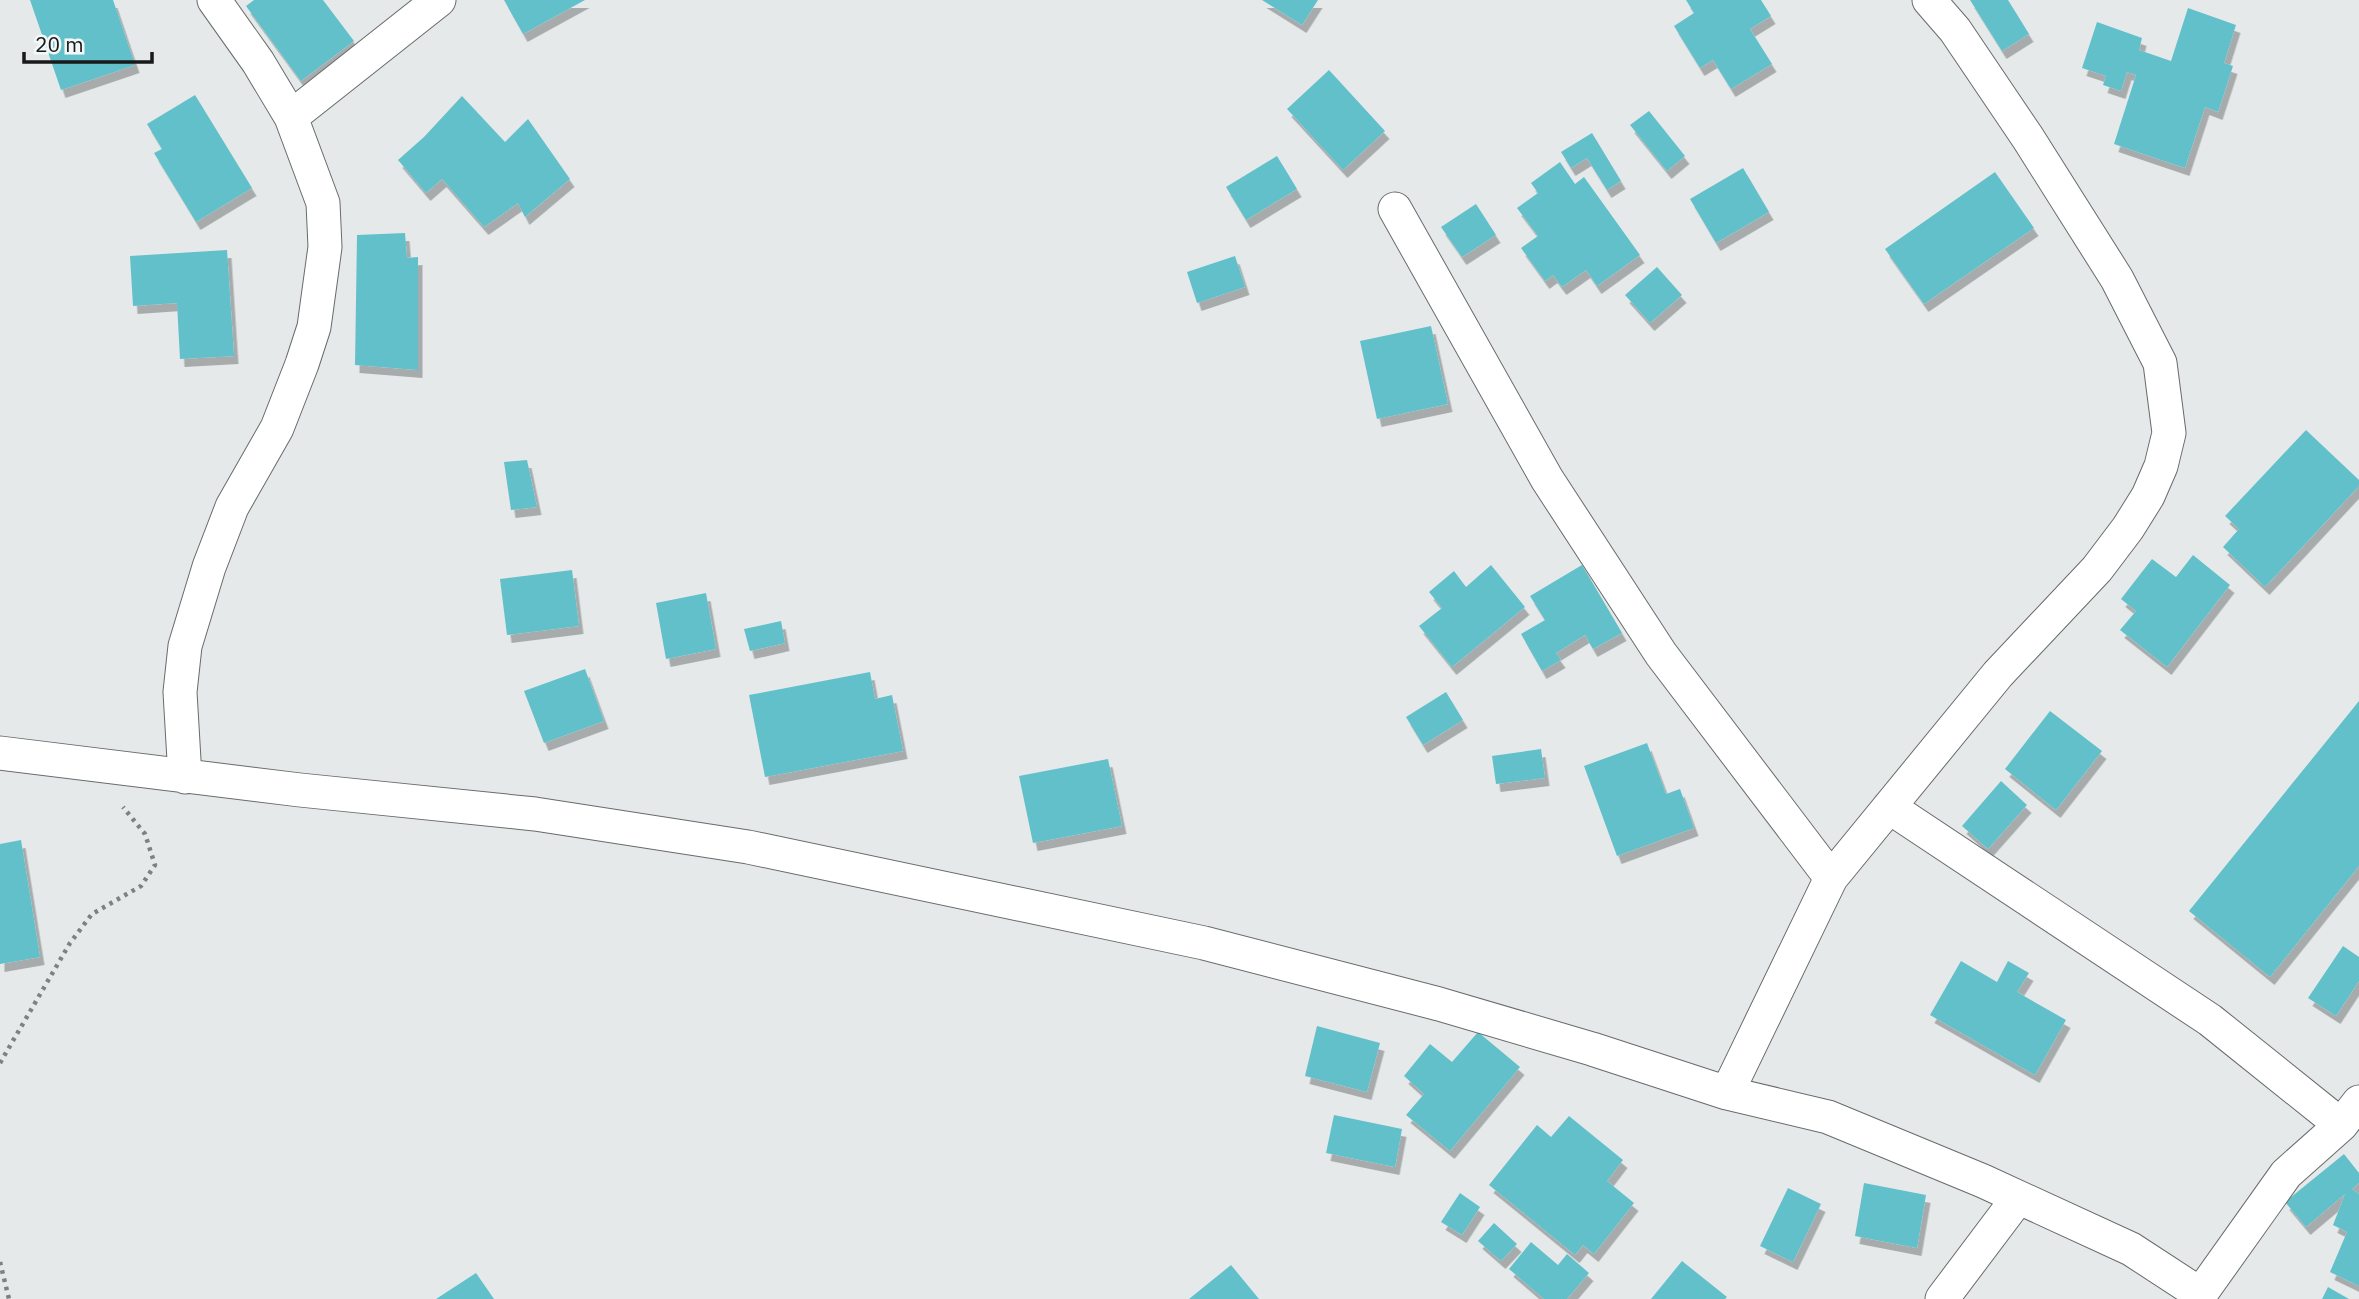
<svg xmlns="http://www.w3.org/2000/svg" width="2359" height="1299" viewBox="0 0 2359 1299" font-family="'IBM Plex Sans',sans-serif">
	<defs>
		<filter id="shadow"><feDropShadow dx="4.5" dy="8" stdDeviation="0" flood-color="#0004"/></filter>
	</defs>
	<rect width="100%" height="100%" fill="#e5e9ea"/>
	<path fill="#62c0cb" filter="url(#shadow)" d="M30,0H113L135,65L61,90Z
		M254,0H323L354,41L301,81L246,6Z
		M504,0H585L523,34Z
		M1262,0H1318L1302,25Z
		M1686,0H1761L1771,16L1750,29L1772,64L1731,89L1713,60L1700,68L1674,26L1694,13Z
		M1970,0H2008L2029,34L2002,51Z
		M2188,8L2236,25L2224,63L2233,66L2218,112L2205,107L2185,168L2114,144L2136,75L2127,72L2121,91L2103,85L2106,76L2082,68L2097,22L2142,38L2139,50L2171,61Z
		M1329,70L1385,131L1343,170L1287,109Z
		M195,95L252,188L196,222L154,153L162,149L147,124Z
		M462,96L505,142L528,119L570,179L525,217L518,203L484,227L442,179L426,193L398,160L424,137Z
		M1649,111L1685,156L1667,171L1630,125Z
		M1592,133L1621,181L1607,190L1587,158L1571,168L1561,152Z
		M1277,156L1297,189L1246,220L1226,187Z
		M1560,162L1575,184L1584,177L1640,255L1597,286L1586,270L1562,287L1553,275L1545,281L1521,248L1538,236L1517,208L1538,193L1531,183Z
		M1743,168L1769,212L1716,243L1690,199Z
		M1995,172L2034,228L1924,304L1885,249Z
		M1476,204L1496,235L1462,257L1441,227Z
		M405,233L407,258L418,257V370L355,365L357,235Z
		M227,250L234,356L180,359L177,303L133,306L130,256Z
		M1235,256L1245,287L1197,303L1187,272Z
		M1657,267L1682,295L1650,323L1625,295Z
		M1431,326L1448,404L1377,419L1360,341Z
		M2306,430L2359,480V486L2265,587L2223,547L2239,529L2225,516Z
		M527,460L537,507L511,510L504,462Z
		M2193,555L2230,585L2167,667L2120,630L2136,611L2121,599L2152,559L2176,577Z
		M1491,565L1525,607L1452,667L1419,626L1442,608L1429,592L1454,571L1466,587Z
		M1582,565L1622,633L1593,649L1585,635L1556,653L1561,660L1542,671L1521,634L1545,620L1530,596Z
		M572,570L579,626L507,635L500,579Z
		M706,593L716,649L666,659L656,603Z
		M781,621L785,643L750,651L744,629Z
		M585,669L604,721L544,743L524,691Z
		M870,672L875,699L892,695L903,751L765,777L749,695Z
		M1446,692L1463,720L1423,745L1406,717Z
		M2359,701V866L2270,977L2189,911Z
		M2050,711L2102,751L2056,810L2005,769Z
		M1647,743L1666,794L1680,789L1694,828L1617,856L1584,766Z
		M1541,749L1545,778L1496,784L1492,756Z
		M1108,759L1122,826L1033,843L1019,776Z
		M2001,781L2027,805L1988,849L1962,826Z
		M21,840L40,957L0,964V844Z
		M2343,946L2359,957V981L2336,1016L2308,998Z
		M1961,961L1997,982L2008,961L2029,973L2017,992L2066,1020L2035,1075L1930,1015Z
		M1317,1026L1380,1043L1367,1092L1305,1076Z
		M1478,1032L1520,1067L1450,1151L1406,1115L1424,1094L1404,1076L1430,1044L1452,1062Z
		M1334,1115L1402,1129L1395,1167L1326,1153Z
		M1569,1116L1623,1160L1607,1181L1634,1203L1594,1254L1583,1245L1575,1255L1489,1185L1537,1125L1551,1137Z
		M2344,1154L2359,1173V1183L2352,1189L2359,1194V1286L2330,1272L2347,1232L2333,1225L2345,1194L2306,1227L2285,1202Z
		M1864,1183L1926,1195L1917,1248L1855,1236Z
		M1788,1188L1821,1204L1793,1262L1760,1246Z
		M1460,1193L1480,1207L1462,1235L1441,1222Z
		M1494,1223L1517,1244L1501,1261L1478,1241Z
		M1531,1242L1558,1265L1567,1254L1589,1273L1567,1299H1544L1509,1269Z
		M1682,1261L1727,1297L1725,1299H1651Z
		M1231,1265L1259,1299H1189Z
		M476,1273L494,1299H436Z
		M2328,1287L2349,1299H2322Z"/>
	<g fill="none" stroke-linecap="round" stroke-linejoin="round">
		<g stroke="#686b6c" stroke-width="35">
			<path id="minor" d="M291,117L439,0
				M1395,209L1547,479L1661,654L1831,878
				M0,753L300,790L535,814L748,847L1204,943L1439,1004L1592,1049L1727,1093L1828,1117L1983,1181L2131,1249L2200,1294
				M185,777L180,692L185,646L209,567L232,507L277,428L302,364L314,327L325,247L323,203L291,117L258,62L214,0
				M1889,807L2210,1020L2341,1125
				M1727,1093L1831,878L1998,674L2097,569L2128,528L2148,496L2161,466L2169,433L2160,363L2117,279L2028,138L1955,30L1929,0
				M1942,1299L2018,1198
				M2197,1299L2286,1174L2341,1125L2359,1102"/>
		</g>
		<path stroke="#7e8081" stroke-width="4.5" stroke-dasharray="3.5 5" stroke-linecap="butt" d="M0,1063L70,943L92,914L141,886L155,865L145,834L123,807
			M0,1262L9,1299"/>
		<use href="#minor" stroke="#fff" stroke-width="33"/>
	</g>
	<path d="M24 52v10h128v-10" fill="none" stroke="#181919" stroke-width="3.5"/>
	<text x="35" y="52" font-size="21" fill="#181919" stroke="#f2f7f7" stroke-width="5" paint-order="stroke">20 m</text>
</svg>
